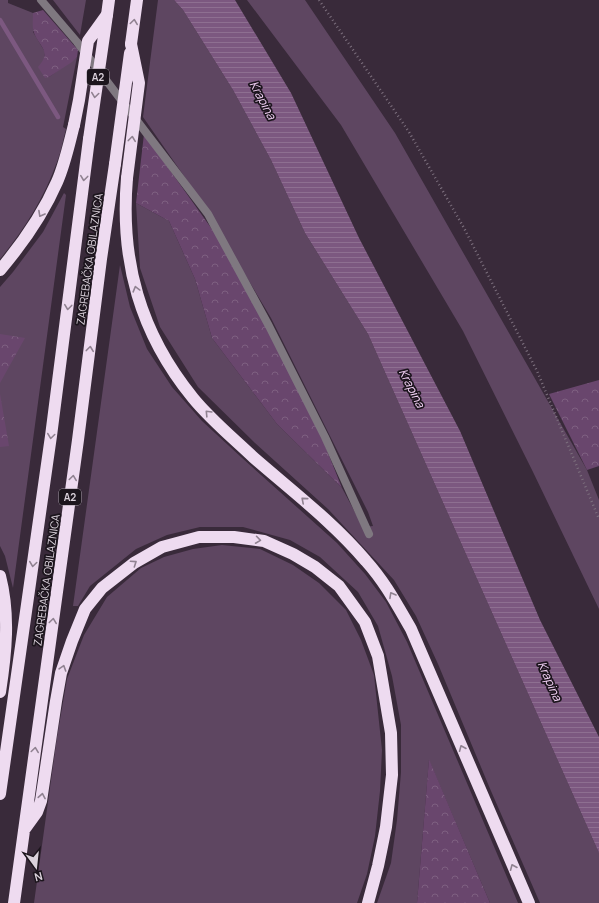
<svg xmlns="http://www.w3.org/2000/svg" width="599" height="903" viewBox="0 0 599 903" font-family="Manrope,sans-serif">
	<defs>
		<pattern id="forest-crowns" width="20" height="18" patternUnits="userSpaceOnUse"><rect width="20" height="18" fill="#69466d"/><path d="M2 6a3 3 0 1 1 6 0M12 15a3 3 0 1 1 6 0" fill="none" stroke="#7e6081"/></pattern>
		<pattern id="water-rules" width="6" height="5" patternUnits="userSpaceOnUse"><rect width="6" height="5" fill="#7c5880"/><path d="M0 2.5h6" fill="none" stroke="#8e6f91"/></pattern>
	</defs>
	<rect width="100%" height="100%" fill="#392a3a"/>
	<path fill="#5e4661" d="M0,0H8V3L33,13V32L45,52L44,60L49,77L77,57L63,127L66,129C63,140 61,152 57,162C44,198 24,230 0,259Z
		M53,0H86L80,35Z
		M158,0H174L183,10L233,90L271,160L305,233L368,334L599,853V903H540L491,791L438,664L416,616L394,580L328,509L255,443L198,387L160,327L140,268L136,203L169,221L195,279L212,338L277,424L342,488L363,527L373,526L368,512L271,318L200,199L143,117Z
		M247,0H305L395,133L587,470L599,500V609L533,472L463,331L341,125Z
		M64,193L66,195L13,588L5,556L0,546V287L13,272L43,232Z
		M120,265L130,307L147,349L172,387L202,421L241,457L337,543L365,574L386,602L407,642L518,903H490L429,760L417,903H377L391,863L397,820L401,772V725L392,676L378,626L358,592L320,557L290,540L243,527H200L167,535L136,549L90,586L78,606H73Z
		M222,545L260,549L293,565L319,583L346,610L361,640L374,675L382,750L380,791L375,836L367,874L357,903H34L57,737L67,679L84,635L107,597L141,568L164,557L193,549Z"/>
	<path fill="url(#forest-crowns)" d="M43,10L78,50L77,57L72,62L49,77L45,78L38,67C52,51 40,48 34,33C32,28 33,19 33,13Z
		M144,134L219,239L264,320L316,423L342,488L277,424L212,338L195,279L169,221L136,203Z
		M0,334L25,338L0,383Z
		M599,380V466L587,470L549,394Z
		M0,394L9,446L0,447Z
		M429,759L490,903H417Z"/>
	<path fill="url(#water-rules)" d="M174,0H235L291,93L359,238L460,431L540,620L599,737V853L368,334L305,233L271,160L233,90L183,10Z"/>
	<g fill="none" stroke-linecap="round" stroke-linejoin="round">
		<path stroke="#7c5880" stroke-width="4.5" d="M0,20L58,117"/>
		<path stroke="#7d707e" stroke-width="2.5" stroke-dasharray="1 3" stroke-linecap="butt" d="M319,0L409,132L464,228L537,371L599,519"/>
		<path stroke="#7f7880" stroke-width="8" d="M41,0L77,42L208,214L269,326L325,437L369,534"/>
		<path stroke="#eedbf0" stroke-width="12" d="M107,15L109,0
			M131,44L137,0
			M127,178C120,261 140,333 193,398C210,419 233,438 253,457C292,491 333,522 366,561C385,582 397,605 411,629L529,903
			M0,270C23,243 43,214 57,182C65,164 69,144 74,125
			M0,576C10,615 6,653 0,692
			M0,794L51,436L89,139
			M24,830L37,812L41,801L56,701L61,673L72,641L85,609L102,588L134,563L162,547L199,537H234L264,541L293,554L315,567L339,586L365,622L378,656L391,733L392,775L386,827L378,866L368,903
			M14,903L78,440L101,259L115,164"/>
		<path stroke="#eedbf0" stroke-width="12" d="M74,125L79,100L88,41L106,16
			M89,139L107,15
			M115,164L130,53
			M127,178L139,83L131,44"/>
	</g>
	<defs><path id="oneway-chevron" d="M-2-3.5L2.5 0L-2 3.5" fill="none" stroke-width="1.6" stroke-linecap="round" stroke-linejoin="round"/></defs>
	<g stroke="#908291">
		<use href="#oneway-chevron" transform="translate(134 22) rotate(-82)"/>
		<use href="#oneway-chevron" transform="translate(95 95) rotate(98)"/>
		<use href="#oneway-chevron" transform="translate(132 139) rotate(-83)"/>
		<use href="#oneway-chevron" transform="translate(84 178) rotate(97)"/>
		<use href="#oneway-chevron" transform="translate(41 214) rotate(119)"/>
		<use href="#oneway-chevron" transform="translate(136 289) rotate(-105)"/>
		<use href="#oneway-chevron" transform="translate(68 307) rotate(97)"/>
		<use href="#oneway-chevron" transform="translate(90 349) rotate(-83)"/>
		<use href="#oneway-chevron" transform="translate(208 413) rotate(-134)"/>
		<use href="#oneway-chevron" transform="translate(51 436) rotate(98)"/>
		<use href="#oneway-chevron" transform="translate(73 478) rotate(-82)"/>
		<use href="#oneway-chevron" transform="translate(304 500) rotate(-139)"/>
		<use href="#oneway-chevron" transform="translate(258 540) rotate(8)"/>
		<use href="#oneway-chevron" transform="translate(134 563) rotate(-34)"/>
		<use href="#oneway-chevron" transform="translate(33 564) rotate(98)"/>
		<use href="#oneway-chevron" transform="translate(392 595) rotate(-119)"/>
		<use href="#oneway-chevron" transform="translate(53 621) rotate(-82)"/>
		<use href="#oneway-chevron" transform="translate(63 668) rotate(-72)"/>
		<use href="#oneway-chevron" transform="translate(462 748) rotate(-113)"/>
		<use href="#oneway-chevron" transform="translate(35 750) rotate(-82)"/>
		<use href="#oneway-chevron" transform="translate(42 796) rotate(-80)"/>
		<use href="#oneway-chevron" transform="translate(513 867) rotate(-113)"/>
	</g>
	<g text-anchor="middle" dominant-baseline="central" stroke-width="3.5" stroke-linejoin="round" paint-order="stroke">
		<g fill="#1c151d" stroke="#a199a2" stroke-width="1">
			<rect x="87" y="69" width="22" height="16" rx="3"/>
			<rect x="59" y="489" width="22" height="16" rx="3"/>
		</g>
		<g font-size="10" font-weight="bold" fill="#dad1db">
			<text x="98" y="77">A2</text>
			<text x="70" y="497">A2</text>
		</g>
		<g font-size="11" fill="#dad1db" stroke="#1c151d">
			<text transform="translate(89 259) rotate(-82)">ZAGREBAČKA OBILAZNICA</text>
			<text transform="translate(46 580) rotate(-82)">ZAGREBAČKA OBILAZNICA</text>
		</g>
		<g font-size="12" font-style="italic" fill="#f7d5fa" stroke="#1c151d">
			<text transform="translate(263 100) rotate(62)">Krapina</text>
			<text transform="translate(412 388) rotate(63)">Krapina</text>
			<text transform="translate(550 681) rotate(66)">Krapina</text>
		</g>
	</g>
	<g transform="translate(36 867) rotate(165)" stroke="#1c151d" stroke-width="3" paint-order="stroke">
	<path d="M0-3L7 15L0 10L-7 15Z" fill="#dad1db"/>
	<text y="-6" font-size="11" font-weight="bold" text-anchor="middle" fill="#dad1db">N</text>
	</g>
</svg>
